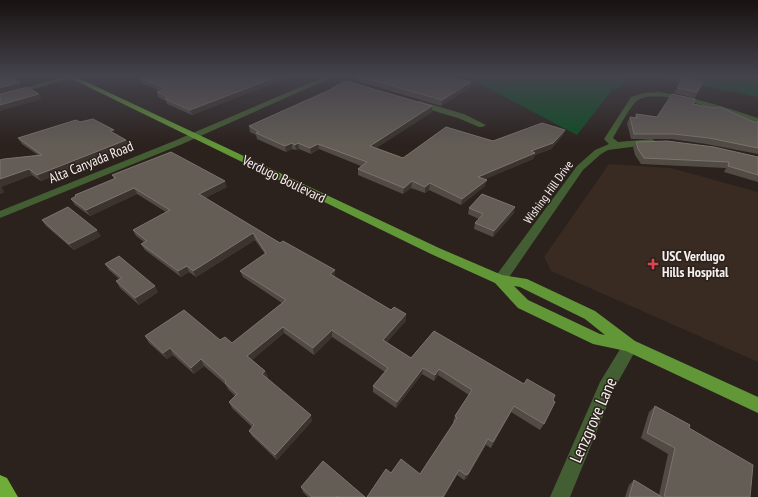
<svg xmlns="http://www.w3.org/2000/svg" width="758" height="497" viewBox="0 0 758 497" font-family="'PT Sans Narrow',sans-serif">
	<rect width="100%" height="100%" fill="#2b211d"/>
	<path fill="#392a22" d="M609,164L671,168L758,192V362L551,271L544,257Z"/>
	<path fill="#0d4d24" d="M465,76H630L621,87L612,90L577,135Z
		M653,76H758V97Z"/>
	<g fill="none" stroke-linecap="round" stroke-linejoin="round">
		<path fill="#445e33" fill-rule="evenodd" d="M67,76L74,77L0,99V95Z
			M326,76H335L180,145L0,218V211L174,141Z
			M659,92C693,97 725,107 758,118V123C731,116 663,86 638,100C632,103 617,131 613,138L618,142L651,139L654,140L655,142L654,144L608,150L601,154L583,170L505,283L500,285L495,283L493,280L495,277L577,166L595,150L609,144L604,139L631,97L644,93Z
			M414,101H420L464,114L486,125L482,127H479L458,118L414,105Z
			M630,340L635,341L638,346L613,391L570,497H550L600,382L625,341Z"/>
		<path fill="#629738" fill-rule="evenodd" d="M66,76H74L439,248L502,275L527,279L595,311L635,341L758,397V413L626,351L593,344L518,308L495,283L431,254ZM514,286L520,287L585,319L605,335L600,334L528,300Z"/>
		<path fill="#6eae38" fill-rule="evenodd" d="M0,475L7,478L18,497H0Z"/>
	</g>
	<path fill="#524b44" d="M292,76L192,115L167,104L166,101L158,97L157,92L160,91L142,83L140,78Z
		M357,76L471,82L470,87L441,106L357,81Z
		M703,82L695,98L674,93L677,88Z
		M332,88L432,112L376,148L403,158L493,141L565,130L563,135L551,149L535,155L533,159L485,179V186L461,205L429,190L425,193L411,188L403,194L358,175V169L361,166L319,149L311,154L299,149L296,150L292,149L286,152L257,139L256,135L250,132L249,126L332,89Z
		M693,104L756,123L758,121V154L706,144L671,139H631L627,123L630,117L635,118L636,114L657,117Z
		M80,122L115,134L126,140L129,146L41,181L32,175L1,187L4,192L0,194V160L38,155L22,144L18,138Z
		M636,142L758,157V182L724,172L726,168L641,164L635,155L633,147Z
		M112,175L227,187L205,198L280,243L335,270V277L406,321L386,342L411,358L434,331L544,424L540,430L511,412L491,448L486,445L466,479L464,480L457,475L444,497H367L391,473L420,474L454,423L453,422L455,416L469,395L438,375L434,381L422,374L396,408L373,392V386L385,372L332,337L314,355L284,333L252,360L265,371L268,377L267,378L312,421L277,460L252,436L249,431L252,427L232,408L229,402L235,396L228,389L225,384L204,366L194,374L173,355L167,359L149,343L145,336L220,340L232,343L282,303L243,277L240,271L265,254L255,240L196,277L189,272L181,277L145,250L141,244L144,242L136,236L133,230L166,212L137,194L90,216L75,205L71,199L76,197L75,195L114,179Z
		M469,208L514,213L493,237L474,229L475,223L479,219L468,214Z
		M42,220L101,236L74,250L46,226Z
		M105,264L158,292L139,305L120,288L116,281L119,279L109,270Z
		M655,406L689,428L750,497H625L629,485L634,480L659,495L668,454L641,438L649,412Z
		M301,487L365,497H308L303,492Z"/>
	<path fill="#3b332d" d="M279,76H292L192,115L190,110Z
		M20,82L22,87L0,93V88Z
		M471,82L470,87L441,106L442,100Z
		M39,94L42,99L0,111V105Z
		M432,106V112L370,152V146Z
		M565,130L563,135L551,149L535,155L533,159L477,183L478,177Z
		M126,140L129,146L41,181L37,175Z
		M292,143V149L286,152L285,146Z
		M298,143L299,149L296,150L295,145Z
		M318,144L319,149L311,154L310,148Z
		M29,169L32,175L1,187L4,192L0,194V179Z
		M487,180L485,186L461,205L462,199Z
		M225,181L227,187L201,200L199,194Z
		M412,181L411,188L403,194L404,188Z
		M430,183L429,190L425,193V187Z
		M134,188L137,194L90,216L86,210Z
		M515,207L514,213L493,237L494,231Z
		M97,230L101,236L74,250L69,244Z
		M253,233L255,240L196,277L193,271Z
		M187,266L189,272L181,277L178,271Z
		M335,270V276L331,280L330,274Z
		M155,286L158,292L139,305L135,298Z
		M406,314V321L383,347V340Z
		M283,327L284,333L250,362L247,356Z
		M332,330V337L314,355L313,348Z
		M170,348L173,355L167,359L163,353Z
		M201,359L204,366L194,374L191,368Z
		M423,368L422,374L396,408L397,402Z
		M439,369L438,375L434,381L435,375Z
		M265,371L268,377L264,380L262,374Z
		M514,406L511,412L491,448L493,442Z
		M311,415L312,421L277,460L275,455Z
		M488,439L486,445L466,479L464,480L466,475Z
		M459,470L457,475L444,497H443Z"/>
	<path fill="#645d56" stroke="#7b746e" d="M0,76L1,77L10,76L20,82L0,88Z
		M146,76H279L190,110L165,99L169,98L157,92L166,89L140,78Z
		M357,76H448L471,82L442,100Z
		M683,78L703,82L697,92L677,88Z
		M346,81L432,106L370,146L403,158L446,127L493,141L542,123L565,130L553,143L531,151L535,153L478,177L487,180L462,199L430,183L425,187L412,181L404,188L358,169L367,162L318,144L310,148L298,143L295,145L292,143L285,146L256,133L259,132L249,126L334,88H332Z
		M27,87L39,94L0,105V94Z
		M672,94L695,99L693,104L714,108L720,107L756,123L758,121V148L709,138L674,134H634L630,117L637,118L636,114L657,117Z
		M93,119L114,130L110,131L126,140L37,175L29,169L0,179V160L4,159L42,155L18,138L76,120L80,122Z
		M667,141L714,147L758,157V175L728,166L729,162L644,158L638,149L636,142Z
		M171,152L225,181L199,194L280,243L283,241L335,270L330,274L391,310L394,307L406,314L383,340L411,358L434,331L524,384L527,379L555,395L553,400L555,402L544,424L514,406L493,442L488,439L468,474L466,475L459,470L443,497H367L386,469L391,473L401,459L420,474L457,418L455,416L472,390L439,369L435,375L423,368L397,402L373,386L388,368L332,330L313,348L283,327L247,356L265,371L262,374L311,415L275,455L249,431L254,425L229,402L237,394L225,383L226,381L201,359L191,368L170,348L163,353L145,336L184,310L220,340L225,337L232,343L286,300L240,271L266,253L253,233L193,271L187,266L178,271L141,244L147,241L133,230L170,210L134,188L86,210L71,199L76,196L75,195L116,178L112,175Z
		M482,194L515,207L494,231L475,223L483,214L469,208Z
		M68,207L97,230L69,244L42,220Z
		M119,256L155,286L135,298L116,281L122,278L105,264Z
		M655,406L690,425L689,428L753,465L750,497H664L675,448L647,433Z
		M323,461L365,497H338L337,496V497H312L301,487Z
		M634,480L662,497H629Z"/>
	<linearGradient id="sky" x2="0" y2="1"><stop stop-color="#181210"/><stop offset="0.52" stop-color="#44434c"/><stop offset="1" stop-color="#44434c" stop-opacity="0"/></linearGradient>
	<rect width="758" height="146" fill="url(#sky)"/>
	<path fill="#e0444e" stroke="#2b211d" stroke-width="1.5" d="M651 258h4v4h4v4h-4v4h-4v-4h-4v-4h4z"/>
	<g text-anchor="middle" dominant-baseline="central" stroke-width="3" stroke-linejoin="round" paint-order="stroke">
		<g font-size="12" fill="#f6f0ed" stroke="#2b211d">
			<text transform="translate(548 192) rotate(-54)">Wishing Hill Drive</text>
		</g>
		<g font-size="14" fill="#f6f0ed" stroke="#2b211d">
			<text transform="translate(91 162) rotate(-22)">Alta Canyada Road</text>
			<text transform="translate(284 179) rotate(26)">Verdugo Boulevard</text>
		</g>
		<g font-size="14" font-weight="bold" fill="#f6f0ed" stroke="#2b211d" text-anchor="start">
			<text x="662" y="256">USC Verdugo<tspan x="662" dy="16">Hills Hospital</tspan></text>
		</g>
		<g font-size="17" fill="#f6f0ed" stroke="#2b211d">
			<text transform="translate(593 420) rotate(-66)">Lenzgrove Lane</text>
		</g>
	</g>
</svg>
